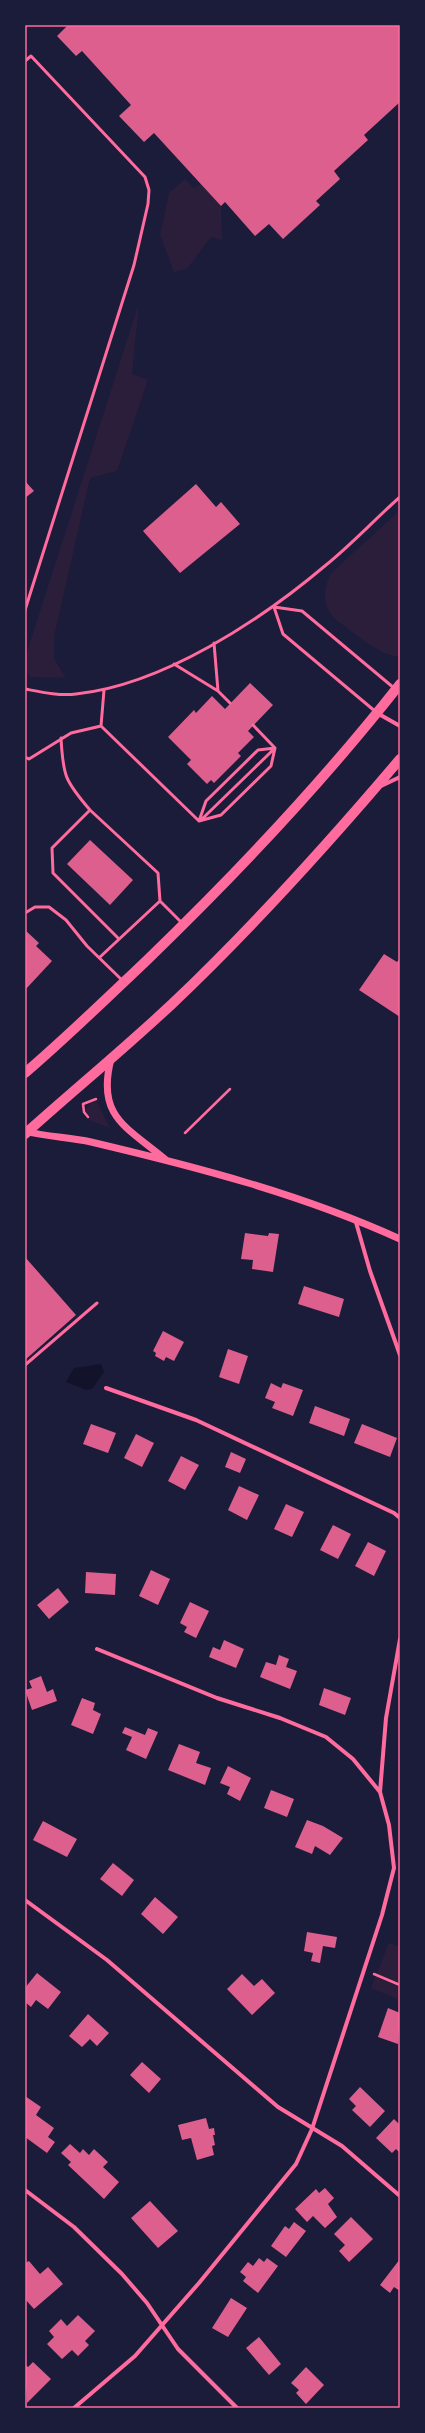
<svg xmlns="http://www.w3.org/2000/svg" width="425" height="2433" viewBox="0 0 425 2433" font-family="'Asap Condensed',sans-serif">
	<rect width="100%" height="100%" fill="#1b1b3a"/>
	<path fill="#2a1e3b" d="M185,179L194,188L201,184L221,206L222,240L211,237L187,269L174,272L160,235L169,193Z
		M139,303L132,374L148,380L117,471L90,478L54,637V659L66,678L31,677L25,671V658Z
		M400,510V656C384,659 350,630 336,620C322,605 323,592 330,574Z
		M97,1102L110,1128L88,1120L90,1116L85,1111L90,1103Z
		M389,1943L400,1947V2000L371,1988Z"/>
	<path fill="#12122b" d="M101,1364L104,1372L92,1389L86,1390L66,1382L74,1368Z"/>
	<path fill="#dd5f8e" d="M68,25H400V102L364,135L368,140L334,171L340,179L316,201L320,205L283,239L269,224L255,236L225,202L221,206L154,133L144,142L119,116L131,105L82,51L76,56L57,36Z
		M25,481L34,491L25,498Z
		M196,484L216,507L221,502L240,524L180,573L143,531Z
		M250,683L273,705L248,731L254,737L238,753L241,756L214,783L211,780L207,784L187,764L191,760L168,737L194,710L196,713L212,696L225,709Z
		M90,840L133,880L110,905L67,864Z
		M25,930L39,943L36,946L52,961L25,990Z
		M384,954L397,962L400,958V1017L359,990Z
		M245,1233L268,1236L269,1233L279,1234L273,1272L252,1269L253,1260L241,1259Z
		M25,1257L76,1315L25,1360Z
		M304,1286L344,1299L339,1317L298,1304Z
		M163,1331L184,1342L174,1361L166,1357L164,1361L155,1356L156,1353L153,1351Z
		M228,1349L248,1356L239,1384L219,1377Z
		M271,1383L281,1388L283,1383L303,1390L293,1416L272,1408L275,1402L265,1398Z
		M315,1406L350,1419L344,1436L309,1423Z
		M91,1424L116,1433L108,1453L83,1444Z
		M362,1424L397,1438L390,1457L354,1443Z
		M136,1434L154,1443L142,1467L124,1458Z
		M231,1452L246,1459L240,1473L225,1467Z
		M181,1456L199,1465L185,1490L168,1481Z
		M239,1486L259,1495L247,1520L228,1510Z
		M286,1504L304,1512L292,1537L274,1529Z
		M333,1525L351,1534L338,1559L320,1550Z
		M368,1542L386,1551L374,1576L355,1566Z
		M151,1570L170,1579L158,1605L139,1596Z
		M86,1572L116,1574L115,1595L85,1593Z
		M58,1588L69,1602L49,1619L37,1605Z
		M190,1602L209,1611L196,1638L184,1632L187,1627L180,1623Z
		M224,1640L244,1649L236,1668L209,1657L213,1647L220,1650Z
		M279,1655L289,1659L286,1667L297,1671L290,1689L260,1677L266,1662L276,1665Z
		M41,1676L47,1692L53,1689L57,1701L32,1710L25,1690L32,1688L29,1681Z
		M324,1688L351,1698L345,1715L319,1705Z
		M82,1698L95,1703L93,1710L101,1714L93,1734L71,1725Z
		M125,1727L145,1735L148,1728L158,1732L146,1759L126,1750L132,1737L122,1733Z
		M179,1744L200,1752L196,1763L211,1768L205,1785L168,1770Z
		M228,1766L251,1778L240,1801L227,1794L230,1787L220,1783Z
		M271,1790L294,1799L287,1817L264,1808Z
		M307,1820L323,1826L343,1838L330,1855L315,1846L312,1854L295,1847Z
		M43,1821L77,1839L67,1857L33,1840Z
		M113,1863L134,1880L122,1896L100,1879Z
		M155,1897L178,1917L163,1934L141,1914Z
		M307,1932L337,1937L335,1948L323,1946L320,1963L311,1961L313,1953L304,1951Z
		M37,1973L61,1992L48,2009L36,2000L31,2007L25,2002V1988Z
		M242,1974L254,1986L262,1979L275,1993L252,2015L227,1989Z
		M388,2008L400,2013L398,2044L378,2037Z
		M88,2014L109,2033L97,2046L90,2039L82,2047L69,2036Z
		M142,2062L161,2079L149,2093L130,2075Z
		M360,2087L385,2111L370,2127L352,2110L356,2106L349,2099Z
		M25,2096L41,2107L36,2115L54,2128L48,2137L55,2142L47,2153L25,2137Z
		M206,2118L209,2129L214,2128L215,2135H213L215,2145L212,2146L214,2155L197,2160L191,2138L182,2140L178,2125Z
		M394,2119L400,2125V2153L396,2149L392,2153L376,2138Z
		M70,2144L80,2153L83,2149L89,2155L94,2149L108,2162L103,2167L119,2182L104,2199L68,2165L71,2162L61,2153Z
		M325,2188L334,2198L328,2204L337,2217L325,2228L313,2216L307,2222L295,2209L316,2189L319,2193Z
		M150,2201L178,2231L158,2248L131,2218Z
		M351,2217L373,2239L349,2262L339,2251L345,2245L334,2234Z
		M294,2222L306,2231L286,2257L271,2246L285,2226L289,2229Z
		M259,2258L264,2262L267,2258L278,2266L258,2293L243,2281L246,2277L240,2272L248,2262L253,2266Z
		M400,2259V2291L394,2287L390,2293L380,2285Z
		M29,2261L40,2274L48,2267L63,2284L34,2309L25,2299V2263Z
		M231,2298L247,2308L228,2337L212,2328Z
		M78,2315L95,2331L85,2341L89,2345L78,2356L72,2350L62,2359L47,2344L54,2337L49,2331L61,2319L67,2326Z
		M259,2337L281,2364L269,2375L246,2348Z
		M33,2362L51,2379L27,2403L25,2364L28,2367Z
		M306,2367L324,2385L306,2404L296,2393L299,2390L291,2383Z"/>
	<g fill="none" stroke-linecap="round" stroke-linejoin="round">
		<path stroke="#ff6b9d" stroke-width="2.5" d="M88,1117L84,1112L83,1104L96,1099
			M185,1133L230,1089
			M374,1974L400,1985"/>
		<path stroke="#ff6b9d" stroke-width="3" d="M25,61L31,56L145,177L149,190L148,204L134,265L25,610
			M214,643L218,691
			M174,664L218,691L230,703
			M25,689C41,692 59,696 76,694C163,685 261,620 326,565C352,544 375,519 400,497
			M104,690L101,726L199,821
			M376,712L283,634L274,607L302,611L394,688
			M253,725L275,748
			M61,738C63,776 65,781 90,810
			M25,757L29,759L71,733L101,726
			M201,820L274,749
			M199,821L221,815L271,766L275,748
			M199,821L206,801L258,750L275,748
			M25,913L35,907H49L66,920L87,946L123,981
			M119,939L53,873L52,848L90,810L158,873L160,901L183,924
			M100,957L160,901
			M25,1365L97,1303"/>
		<path stroke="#ff6b9d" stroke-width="4" d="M377,713L400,726
			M381,786L400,777
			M355,1219L370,1271L400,1355
			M106,1388L196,1420L394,1513L400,1518
			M97,1649L217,1698L280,1718L326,1737L353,1759L380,1792
			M25,1900L107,1960L278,2107L342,2146L400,2196
			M25,2190L74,2227L122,2274L147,2303L178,2349L237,2408
			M74,2408L135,2356L199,2283L296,2164L312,2129L382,1915L394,1868L389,1825L380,1792L386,1718L400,1639"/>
		<path stroke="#ff6b9d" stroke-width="7" d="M111,1059C96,1117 127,1127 166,1160
			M25,1131C46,1137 69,1137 91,1142C197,1167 301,1194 400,1239"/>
		<path stroke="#ff6b9d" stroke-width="10" d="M25,1073C67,1037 107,998 147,960C237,873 323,782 400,684
			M25,1134C74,1090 124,1049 172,1004C253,927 328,844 400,759"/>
	</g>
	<rect width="425" height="2433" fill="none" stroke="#1b1b3a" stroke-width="52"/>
	<rect x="26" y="26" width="373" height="2381" fill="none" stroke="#ff6b9d" stroke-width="1.5"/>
</svg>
